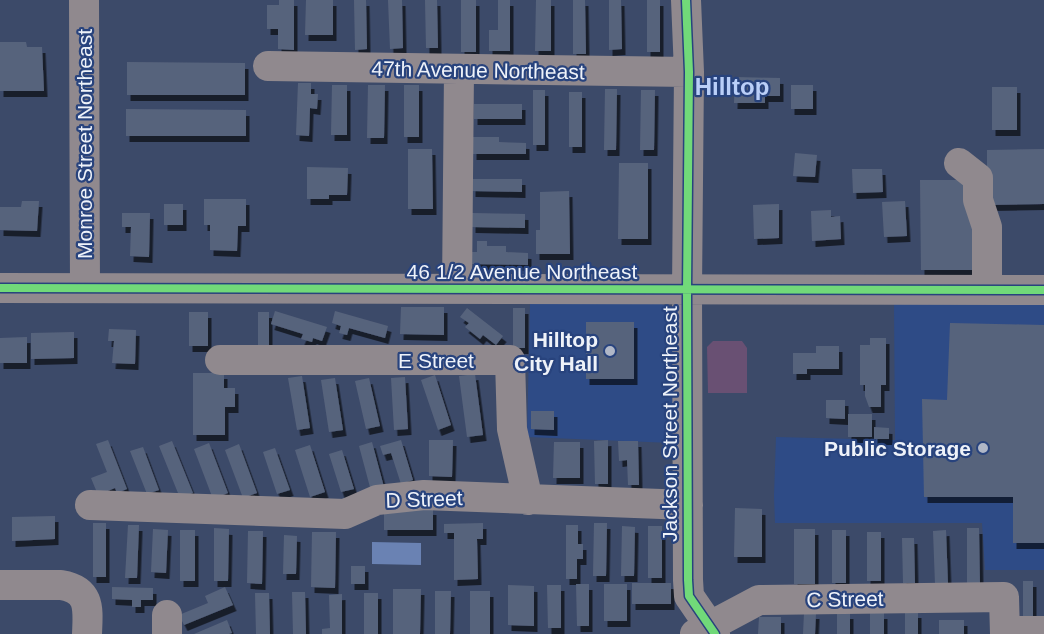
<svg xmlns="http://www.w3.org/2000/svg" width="1044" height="634" viewBox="0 0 1044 634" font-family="Arial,sans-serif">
	<defs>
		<filter id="shadow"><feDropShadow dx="3.5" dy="6" stdDeviation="0" flood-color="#0009"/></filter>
	</defs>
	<rect width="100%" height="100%" fill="#3c4a69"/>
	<path fill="#2e4b86" d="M530,303L662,304L670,309L675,318L672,443L527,437Z
		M894,303L1044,304V570H985L982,523H775L774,496L776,437L895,440Z"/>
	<path fill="#695073" d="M713,341H742L747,348V393H708L707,347Z"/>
	<path fill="#6a82b3" d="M372,542L421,543V565L372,564Z"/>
	<path fill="#57637c" filter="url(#shadow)" d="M279,0H294V50L278,49V29H267V5H279Z
		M306,0H333V35H305Z
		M354,0H366L367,49L355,50Z
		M388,0H402L403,48L390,49Z
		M425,0H437L438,48H426Z
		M461,0H476V52H461Z
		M498,0H510V51H489V30H498Z
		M536,0H551V51H535Z
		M573,0H585L586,54H573Z
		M609,0H621L622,49L609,50Z
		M647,0H660V52H647Z
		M0,42H26L27,47H42L44,91H0Z
		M127,62L245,63V95H127Z
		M735,77L780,78V96H765V103H734Z
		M298,83H311V94H318L317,109L310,108L309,136L296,135Z
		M332,85H347V135H331Z
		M368,85H385L384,138H367Z
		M404,85H419V137H404Z
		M791,85H813V109H791Z
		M992,87H1017V130H992Z
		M605,89H617L616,150H604Z
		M533,90H545V145H533Z
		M641,90H655L654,150H640Z
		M569,92H582V147H569Z
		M474,104H522V119H474Z
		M126,109L246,110V136H126Z
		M473,137H499V142L526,143V154H473Z
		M408,149H432L433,209H408Z
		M1044,149V204L987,205V150Z
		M795,153L817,155L815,177L793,176Z
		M619,163H648V239H618Z
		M307,167L348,168L347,195H329V199H307Z
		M852,169H882L883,192L853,193Z
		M472,179H522V192L472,191Z
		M920,180H975L976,270H921Z
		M569,191L570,254H536V230H540V192Z
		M204,199H246V226H238L237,251L210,250V225H204Z
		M22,201H39L37,231L0,230V207H21Z
		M905,201L907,236L884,237L882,202Z
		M164,204H183V225H164Z
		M779,204V238L754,239L753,205Z
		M831,210V217L840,216L841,239L812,241L811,211Z
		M122,213H150L149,257L130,256L131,227H122Z
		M472,213L525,214V228L472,227Z
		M477,241H487V246H506V252L528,253V265L471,264V252H477Z
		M401,307H444V335L400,334Z
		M467,308L503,336L496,345L483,335L480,339L465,327L469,323L460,317Z
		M513,308H525V348H513Z
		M275,311L327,327L322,341L313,338L312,342L301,339L303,334L271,324Z
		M335,311L388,326L385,338L349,328L347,335L339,333L341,326L332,323Z
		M189,312H208V346H189Z
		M258,312H269V346H258Z
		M586,322H634V379H586Z
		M950,323L1044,325V543H1013V497H924L922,399L947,400Z
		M109,329L136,330L135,364L112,363L114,341H108Z
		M74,332V358L31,359V333Z
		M27,337V363H0V338Z
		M870,338H886V385H881V407H869L865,396V385H860V345H870Z
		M816,346H839V369H807V374H793V353H816Z
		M193,373H224V388H235V407H225V435H193Z
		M475,374L483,435L467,437L459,376Z
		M435,375L451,425L438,430L421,380Z
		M302,376L310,428L297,430L288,378Z
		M405,377L408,429L394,430L391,378Z
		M335,378L343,430L329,432L321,380Z
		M369,378L380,426L366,429L355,381Z
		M826,400H845V419L826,418Z
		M531,411H554V430L531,429Z
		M848,414H872V437H848Z
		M874,427L889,428V439H874Z
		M108,440L127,489L117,493L115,488L98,495L91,478L107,472L96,444Z
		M401,440L413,480L401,484L391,453L383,455L380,446Z
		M429,440H453L452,477L429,476Z
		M608,440V484H595L594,441Z
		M172,441L193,493L180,498L159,446Z
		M618,441H638L639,485H628L627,460L619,461Z
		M372,442L384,487L371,491L359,446Z
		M554,442H580V478H553Z
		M209,443L228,493L213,499L194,449Z
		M239,444L257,493L243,498L225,450Z
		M310,445L325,492L310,497L295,450Z
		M143,447L159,490L147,494L130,451Z
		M275,448L290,490L277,494L263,452Z
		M342,450L354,489L341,492L329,454Z
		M384,508L433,509V530H384Z
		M735,508L762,509V557H734Z
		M55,516V539L12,541V517Z
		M93,523H106V577H93Z
		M483,523V539H477L478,579L454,580V533H444V524Z
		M594,523H607L606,576H593Z
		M128,525H139L137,578H125Z
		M566,525H578V544H583V559H577V579H566Z
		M622,526L635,527L634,576H621Z
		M648,526H662V578H648Z
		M214,528L229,529L228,581H214Z
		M967,528H979L980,585H967Z
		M153,529L168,530L166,573L151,572Z
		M794,529H815V584H794Z
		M180,530H195V581H180Z
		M832,530H846V583H832Z
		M946,530L948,584H935L933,531Z
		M248,531H263L262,584L247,583Z
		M312,532H336L335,588L311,587Z
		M867,532H881V581H867Z
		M284,535L297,536L296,574H283Z
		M902,538H914L915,583H903Z
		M351,566H365V584H351Z
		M1023,581H1033V620H1023Z
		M632,583H671V604H632Z
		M576,584H589V626H577Z
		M604,584H627V621H604Z
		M508,585L534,586V626L508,625Z
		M547,585H561V628H548Z
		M112,587L153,588V600H141V607H132V600L112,599Z
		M225,587L233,605L184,625L179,615L208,603L205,596Z
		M393,589H421L420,634H393Z
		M435,591H451L450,634H435Z
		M470,591H490V634H470Z
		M292,592H305L306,634H293Z
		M255,593H269L270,634H256Z
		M364,593H378V634H364Z
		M342,594V634H322V629L330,628L329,595Z
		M905,612H918V634H905Z
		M804,613H816L815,634H803Z
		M837,613H850V634H837Z
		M870,613H884V634H870Z
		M759,617H781V634H758Z
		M227,620L232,633L229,634H194Z
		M939,620H964V634H939Z"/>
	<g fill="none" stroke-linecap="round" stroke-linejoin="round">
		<path stroke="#90898e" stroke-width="30" d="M84,0L85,288
			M686,0L689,72L687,290L688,580L689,596L715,634
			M268,66L689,72
			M959,163L978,178V200L987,227V290
			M0,288L1044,290
			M457,289L459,70
			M220,360H510L512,429L528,500
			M90,505L345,514L377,500L424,495L688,505
			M0,585H61C91,590 88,609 87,634
			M1005,631H1044
			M167,634V615
			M695,634L759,600L1004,597L1005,634"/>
		<g stroke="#28437d" stroke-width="11">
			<path id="cycleway" d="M686,0L689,72L687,290L688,580L689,596L715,634
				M0,288L1044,290"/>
		</g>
		<use href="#cycleway" stroke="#71d979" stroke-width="8"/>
	</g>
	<g fill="#b0b7c7" stroke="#28437d" stroke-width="2">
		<circle cx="610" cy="351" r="6"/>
		<circle cx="983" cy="448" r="6"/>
	</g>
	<g text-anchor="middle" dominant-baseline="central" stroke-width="4.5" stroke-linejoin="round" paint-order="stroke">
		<g font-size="21" fill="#eef2f9" stroke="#28437d">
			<text transform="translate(478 70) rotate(1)">47th Avenue Northeast</text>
			<text transform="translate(84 144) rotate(-90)">Monroe Street Northeast</text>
			<text x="522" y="271">46 1/2 Avenue Northeast</text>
			<text x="436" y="360">E Street</text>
			<text transform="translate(669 424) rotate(-90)">Jackson Street Northeast</text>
			<text transform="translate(424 499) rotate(-2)">D Street</text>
			<text transform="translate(845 599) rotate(-1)">C Street</text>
		</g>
		<g font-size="21" font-weight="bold" fill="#eef2f9" stroke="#28437d" text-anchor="end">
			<text x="598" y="339">Hilltop<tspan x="598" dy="24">City Hall</tspan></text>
			<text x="971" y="448">Public Storage</text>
		</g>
		<g font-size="24" font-weight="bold" fill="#bacff8" stroke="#28437d">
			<text x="732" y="86">Hilltop</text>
		</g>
	</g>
</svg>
